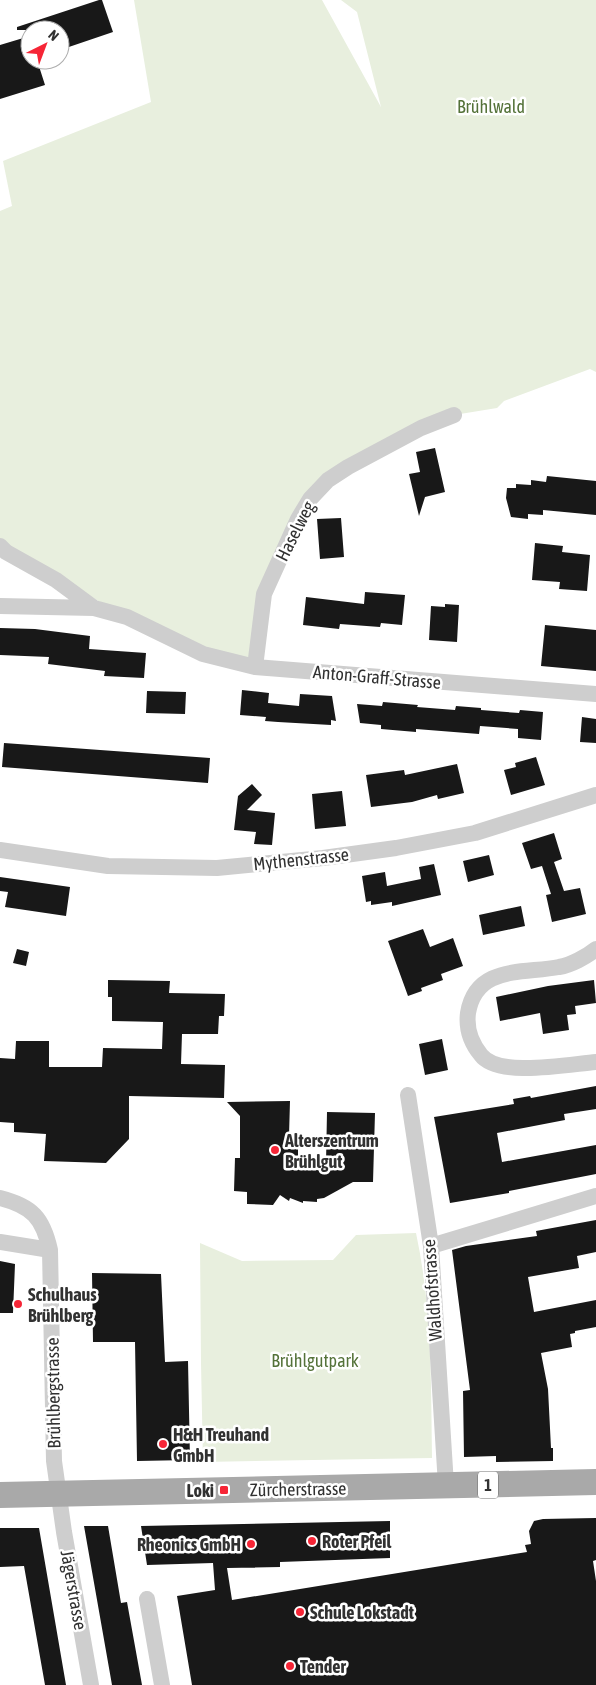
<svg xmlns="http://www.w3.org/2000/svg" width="596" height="1685" viewBox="0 0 596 1685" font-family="'Asap Condensed',sans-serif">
	<rect width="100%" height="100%" fill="#fff"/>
	<path fill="#e8efde" d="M134,0H322L381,107L357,12L341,0H596V372L590,369L504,401L497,408L454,415L328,480L265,594L255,667L127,617L0,546V211L12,206L3,161L151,102Z
		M416,1233C432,1307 431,1383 432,1458L203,1462L201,1363L200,1243L242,1261L333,1260L356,1235Z"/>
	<path fill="#181818" d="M99,0H102L113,32L60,50V30H17V27Z
		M30,36V60H37L45,85L0,99V45Z
		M435,448L445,492L425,497L419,516L409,474L420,472L416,452Z
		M547,476L596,481V515L543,510V515L528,514V519L511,517L506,498L507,488H516V484L531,485V480L546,482Z
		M341,518L344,557L320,559L317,519Z
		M535,543L563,546L562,552L590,555L587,591L559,589L560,582L532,580Z
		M365,592L405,595L402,625L381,623L380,627L340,624L339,629L303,625L306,597L364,604Z
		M445,604L459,605L457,642L429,640L431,606L445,607Z
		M545,625L596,630V671L541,666Z
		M0,628L35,629L90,636L89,649L146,653L144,678L104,676L105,671L48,664L49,657L0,655Z
		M242,690L269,693L268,703L299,706L300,694L332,696L336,721L331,720V725L278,722L265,721L266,717L240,715Z
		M147,691L186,692L185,714L146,713Z
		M383,702L418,705L417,707L455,710L456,706L481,708V710L519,713L520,710L543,712L541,740L518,738V729L480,726L479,734L416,729V732L381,729V725L360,723L357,704L382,706Z
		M582,717L596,719V743L580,742Z
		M4,743L210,758L208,783L2,767Z
		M536,757L545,785L511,795L504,770L516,767L515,763Z
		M457,764L464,793L438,799L437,795L412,802L371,807L366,775L404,770L405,775Z
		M252,784L262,795L247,810L275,813L272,845L254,844L256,832L234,830L238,796Z
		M342,791L346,826L315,829L312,794Z
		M554,833L562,859L554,862L564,891L580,888L586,914L552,922L546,895L551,894L542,866L531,869L522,843Z
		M489,855L494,875L468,882L463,861Z
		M434,864L441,895L392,906V902L371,905V901L366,902L362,876L385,872L387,886L421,879L419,867Z
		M0,877L70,887L66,916L5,907L8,892L0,891Z
		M521,906L525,926L483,935L479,915Z
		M423,929L430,947L453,938L463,966L441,974L443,980L421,988L422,991L408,996L388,941Z
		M17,949L29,952L26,966L13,963Z
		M108,980L170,981L169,993L225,994L224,1016H219L218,1034H182L181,1064L225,1065L224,1098L129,1096V1139L106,1163L44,1161L46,1134L14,1132V1123L0,1122V1058L15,1059L16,1041H49V1067H102L103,1048L162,1049L163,1022L112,1021V997H108Z
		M594,980L596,1003L575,1006L576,1014L567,1015L569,1030L543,1034L540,1013L500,1021L496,997L548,986Z
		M442,1039L448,1070L425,1075L419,1044Z
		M596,1086V1109L564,1114L565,1120L497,1133L502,1162L596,1145V1174L509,1191V1193L450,1203L434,1117L514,1104L513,1099L530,1096L531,1098Z
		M290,1101L289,1136H298V1162L326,1163L327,1112L375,1113L373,1182H353L324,1198L317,1199V1202L303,1201V1203L290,1198L289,1201L280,1195L273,1205L247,1204V1192L234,1191L235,1158H240V1116L227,1102Z
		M596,1220V1252L577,1256L579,1268L528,1277L534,1312L596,1300V1327L575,1331V1333L570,1334L572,1347L541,1353L548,1389L551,1448H553V1461L496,1462V1456L464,1457L463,1391L470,1390L452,1250L466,1246L537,1236L536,1231Z
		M0,1261L15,1264L13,1313H0Z
		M92,1273L161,1274L165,1362L188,1361L190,1460L137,1461L135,1342H93Z
		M596,1518V1560L593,1561L596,1581V1685H192L177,1596L215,1590L213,1563L147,1565L141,1526L390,1521V1558L280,1562V1567L227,1568L232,1600L527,1552L525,1545L531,1544L529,1531L534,1521L543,1519Z
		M84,1526H108L121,1603L127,1602L142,1685H112Z
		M0,1528H39L66,1685H45L24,1566L0,1567Z"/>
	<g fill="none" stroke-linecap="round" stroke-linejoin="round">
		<path stroke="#cecece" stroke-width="16" d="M0,546L6,552L56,580L94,608L127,617L203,654L255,667L596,694
			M0,606L94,608
			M255,667L264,594L298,519L310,499L328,480L348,467L421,428L454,415
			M0,850L108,866L217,868L323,858L396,848L475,833L596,795
			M596,949C586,957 571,965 559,967C523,974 476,965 468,1013C466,1029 471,1043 481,1055C498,1078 570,1064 596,1062
			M408,1095L431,1246L446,1485
			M0,1198C32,1206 43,1218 50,1250L54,1461L64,1532L91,1685
			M0,1242L50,1250
			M431,1246L596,1196
			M147,1599L162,1685"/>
		<path stroke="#a9a9a9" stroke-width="26" d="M0,1495L596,1482"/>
	</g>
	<g fill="#f62536" stroke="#fff" stroke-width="2">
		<circle cx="275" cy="1150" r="5"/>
		<circle cx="18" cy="1304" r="5"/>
		<circle cx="163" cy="1444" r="5"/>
		<rect x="219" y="1485" width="10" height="10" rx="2.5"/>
		<circle cx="312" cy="1541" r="5"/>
		<circle cx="251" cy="1544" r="5"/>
		<circle cx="300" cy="1612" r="5"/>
		<circle cx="290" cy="1666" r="5"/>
	</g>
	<g text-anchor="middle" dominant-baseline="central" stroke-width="5" stroke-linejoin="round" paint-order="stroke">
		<rect fill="#fff" stroke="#6f6f6f" stroke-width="1" x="478" y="1471.5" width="20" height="27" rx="4"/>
		<g font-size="16" font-weight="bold" fill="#313131">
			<text x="488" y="1485">1</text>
		</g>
		<g font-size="18" fill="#547239" stroke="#fff">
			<text x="491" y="106">Brühlwald</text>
			<text x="315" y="1360">Brühlgutpark</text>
		</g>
		<g font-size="18" fill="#313131" stroke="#fff">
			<text transform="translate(295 531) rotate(-63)">Haselweg</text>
			<text transform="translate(377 677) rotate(5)">Anton-Graff-Strasse</text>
			<text transform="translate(301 859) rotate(-6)">Mythenstrasse</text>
			<text transform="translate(432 1290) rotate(-94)">Waldhofstrasse</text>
			<text transform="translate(53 1393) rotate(-91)">Brühlbergstrasse</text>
			<text transform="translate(298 1489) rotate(-1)">Zürcherstrasse</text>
			<text transform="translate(74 1590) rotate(80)">Jägerstrasse</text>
		</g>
		<g font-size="18" font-weight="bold" fill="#313131" stroke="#fff" text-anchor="start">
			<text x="285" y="1140">Alterszentrum<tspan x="285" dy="21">Brühlgut</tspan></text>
			<text x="28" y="1294">Schulhaus<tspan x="28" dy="21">Brühlberg</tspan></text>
			<text x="173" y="1434">H&amp;H Treuhand<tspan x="173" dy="21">GmbH</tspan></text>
			<text x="214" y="1490" text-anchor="end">Loki</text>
			<text x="322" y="1541">Roter Pfeil</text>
			<text x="241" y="1544" text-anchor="end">Rheonics GmbH</text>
			<text x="310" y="1612">Schule Lokstadt</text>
			<text x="300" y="1666">Tender</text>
		</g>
	</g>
	<g transform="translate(45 45) rotate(42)"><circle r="24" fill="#ffffff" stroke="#adadad"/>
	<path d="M0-4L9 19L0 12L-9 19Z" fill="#f62536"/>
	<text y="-8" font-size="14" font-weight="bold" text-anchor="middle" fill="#313131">N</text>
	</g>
</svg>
